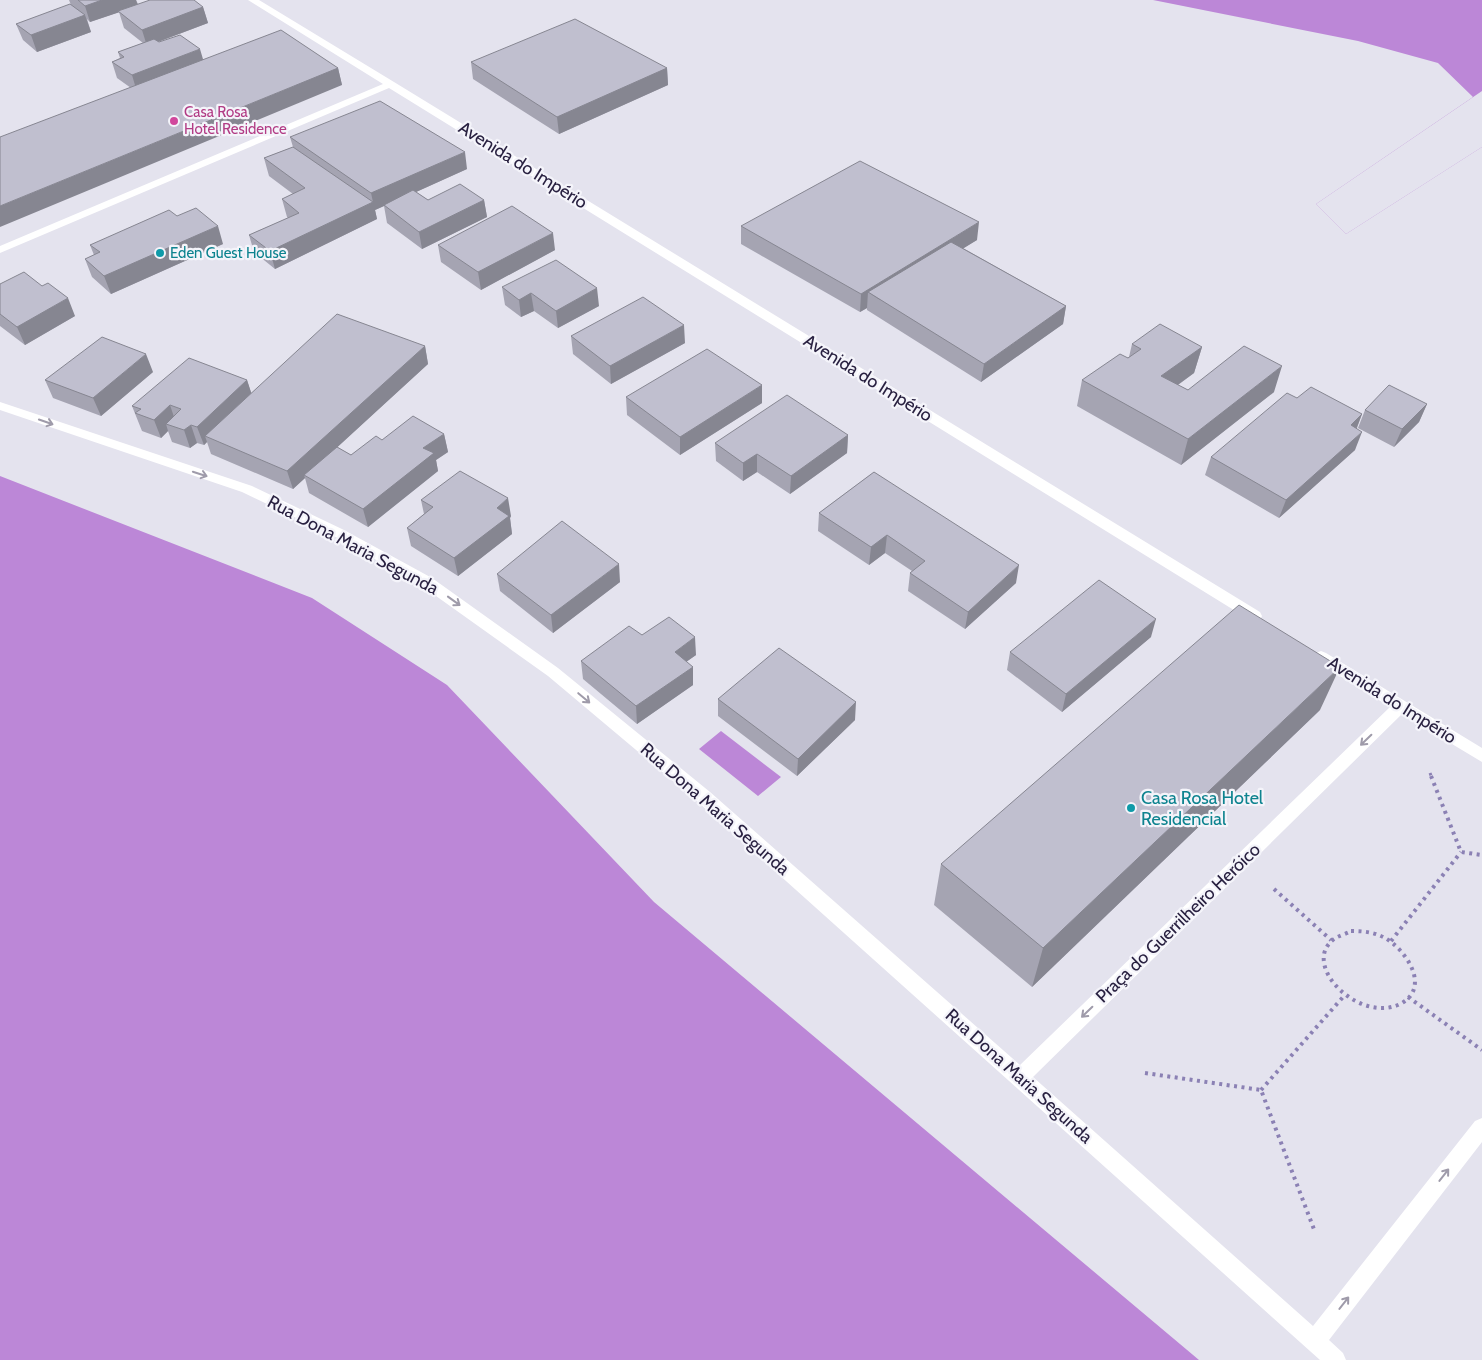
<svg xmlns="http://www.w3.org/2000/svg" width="1482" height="1360" viewBox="0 0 1482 1360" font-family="Cabin,sans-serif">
	<rect width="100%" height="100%" fill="#e4e3ee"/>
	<path fill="#bc87d7" d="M1153,0H1482V147L1346,234L1316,204L1473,97L1438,63L1358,41Z
		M0,476L312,598L447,685L654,902L1199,1360H0Z
		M721,731L781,777L758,796L699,749Z"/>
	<path fill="#e4e3ee" d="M1482,91V147L1346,234L1316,204Z"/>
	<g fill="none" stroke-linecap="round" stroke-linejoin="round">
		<path stroke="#8b81b4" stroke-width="3" stroke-dasharray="2.5 4" stroke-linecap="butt" d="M1430,773L1432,778"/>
		<path stroke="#8b81b4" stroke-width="4" stroke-dasharray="3 4.5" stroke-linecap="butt" d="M1431,776L1461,852L1482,855
			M1274,889L1331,940
			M1351,931C1363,931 1374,932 1385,938C1405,949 1431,986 1402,1003C1361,1026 1299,965 1334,939C1338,936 1346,934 1351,931Z
			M1391,941L1461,852
			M1408,997L1482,1050
			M1145,1073L1261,1090L1315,1232
			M1261,1090L1344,996"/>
		<path fill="#fff" fill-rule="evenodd" d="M248,0H259L394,82L1260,612L1262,616L1260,620L1255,621L1250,620L389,88L0,253V246L383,84Z
			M0,402L252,486L344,530L432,578L558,668L710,792L1020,1065L1390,707L1316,661L1314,657L1316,653L1321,651L1326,653L1482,748V762L1402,714L1033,1077L1313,1326L1475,1121L1482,1118V1142L1329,1340L1343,1353L1346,1360H1320L698,802L548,676L422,586L334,536L242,492L0,410Z"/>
	</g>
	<path fill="#a5a4b2" d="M69,0H136L138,4L203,7L208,23L158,42L203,60L338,68L342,85L131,88L117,78L112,62L120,58L118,52L143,43L124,28L119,12L90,22L87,19L91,32L37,52L23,40L16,24L71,5Z
		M471,62L667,68L668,85L559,134L473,79Z
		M290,137L467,169L416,192L428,200H484L487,217L422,249L387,223L384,206L375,210L377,219L275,269L254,252L249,235L288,218L287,217L282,199L293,194L269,176L264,158L293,147Z
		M177,216L223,244L111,294L92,277L85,259L94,255L90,245Z
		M741,226L977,240L963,248L1066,306L1063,324L981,382L867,310V308L860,312L741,244Z
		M438,245L555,250L481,290L441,262Z
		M0,284L75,316L25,345L0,326Z
		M502,287L599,306L558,328L534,311L521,317L505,305Z
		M571,336L685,343L611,384L573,354Z
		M1132,344L1202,347L1194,373L1178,385L1188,390L1274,392L1181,465L1077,406L1082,380L1129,357Z
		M425,346L428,364L337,447L351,455L382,440L444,434L448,452L436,460L438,471L368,527L309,493L305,478L293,489L211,454L207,442L204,445L197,443L190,448L172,442L168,431L161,438L142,431L132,406L247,380L251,393Z
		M153,372L101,416L53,398L45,380Z
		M626,397L762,403L680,455L627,415Z
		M1297,398L1362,414L1357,428L1355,450L1279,518L1205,475L1211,457Z
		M1427,404L1419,422L1394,447L1358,428L1365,410Z
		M848,435L847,453L790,494L757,472L743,481L716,461L715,443Z
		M874,472L1016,583L965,629L908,591L910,573L912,571L885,553L869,565L818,531L819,513Z
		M421,500L511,516L510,518L512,534L458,576L411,546L407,528L424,514Z
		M497,574L620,582L553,633L500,591Z
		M642,635L696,655L686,662L693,667V685L637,724L583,679L581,661Z
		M1151,637L1062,712L1007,670L1010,652Z
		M718,699L855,720L797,776L718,716Z
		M1320,710L1032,987L934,905L941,864Z"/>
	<path fill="#868691" d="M102,0H136L138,6L90,22L85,6Z
		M203,7L208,23L147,46L142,30Z
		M85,15L91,32L37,52L31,35Z
		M200,49L205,66L137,92L132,75Z
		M338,68L342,85L0,227V206Z
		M667,68L668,85L559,134L557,117Z
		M465,152L467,169L385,206L384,205V206L375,210L377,219L275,269L270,251L373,202L371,193Z
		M484,200L487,217L422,249L419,232Z
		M979,222L977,240L880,300L868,292L867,308L860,312L861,294Z
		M218,226L223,244L111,294L104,276Z
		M553,233L555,250L481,290L478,272Z
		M597,288L599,306L558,328L556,311Z
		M531,293L534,311L521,317L519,300Z
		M68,298L75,316L25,345L17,327Z
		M1066,306L1063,324L981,382L984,364Z
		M684,325L685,343L611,384L610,366Z
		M425,346L428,364L306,476L304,475L305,478L293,489L287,471Z
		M1202,347L1194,373L1154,402L1161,376Z
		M146,354L153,372L101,416L93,398Z
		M1282,366L1274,392L1181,465L1188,439Z
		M247,380L253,398L205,436L207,442L204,445L197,427Z
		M762,385V403L680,455V437Z
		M1427,404L1419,422L1394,447L1402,429Z
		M170,405L176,423L166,424L168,431L161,438L154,420Z
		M1362,414L1355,432L1351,425Z
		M191,425L197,443L190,448L184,430Z
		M1362,432L1355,450L1279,518L1286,500Z
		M444,434L448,452L436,460L438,471L368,527L363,509L423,448Z
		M848,435L847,453L790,494L791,476Z
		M757,454V472L743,481V463Z
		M508,498L511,516L510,518L512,534L458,576L454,558L497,508Z
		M887,535L885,553L869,565L871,547Z
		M619,564L620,582L553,633L551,615Z
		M1019,565L1016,583L965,629L968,612Z
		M1156,619L1151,637L1062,712L1066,694Z
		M695,637L696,655L676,669L675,652Z
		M693,667V685L637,724L636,706Z
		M1340,667L1320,710L1032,987L1043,948Z
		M856,702L855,720L797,776L798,759Z"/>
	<path fill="#c0bfcf" stroke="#868691" d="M78,0H102L85,6Z
		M150,0H194L203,7L142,30L118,11Z
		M70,4L85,15L31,35L16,24Z
		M575,19L667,68L557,117L471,62Z
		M281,30L338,68L0,206V137Z
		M180,35L200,49L132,75L112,62L124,57L118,52L154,39L159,42Z
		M380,101L465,152L371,193L290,137Z
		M293,147L373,202L270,251L249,235L299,213L282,199L305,188L264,158Z
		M860,161L979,222L861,294L741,226Z
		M460,184L484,200L419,232L384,205L413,190L428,200Z
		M512,206L553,233L478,272L438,245Z
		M196,208L218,226L104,276L85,259L100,252L90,245L169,210L177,216Z
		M951,242L1066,306L984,364L868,292Z
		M556,260L597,288L556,311L531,293L519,300L502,287Z
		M24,272L42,286L48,283L68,298L17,327L0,314V284Z
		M643,297L684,325L610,366L571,336Z
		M337,314L425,346L287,471L205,436Z
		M1160,324L1202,347L1161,376L1188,390L1244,346L1282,366L1188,439L1082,380L1120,354L1128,358L1141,349L1132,344Z
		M102,337L146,354L93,398L45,380Z
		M707,349L762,385L680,437L626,397Z
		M189,358L247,380L197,427L191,425L184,430L166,424L181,409L170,405L154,420L135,413L141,409L132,406Z
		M1389,385L1427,404L1402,429L1365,410Z
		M1311,387L1362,414L1351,425L1362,432L1286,500L1211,457L1287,393L1297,398Z
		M787,395L848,435L791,476L757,454L743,463L715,443Z
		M413,416L444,434L423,448L434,453L363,509L304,475L337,447L351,455L376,436L382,440Z
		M460,471L508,498L497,508L509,516L454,558L407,528L433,507L421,500Z
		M874,472L1019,565L968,612L910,573L925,561L887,535L871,547L819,513Z
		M562,521L619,564L551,615L497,574Z
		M1099,580L1156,619L1066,694L1010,652Z
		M1239,605L1340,667L1043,948L941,864Z
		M669,617L695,637L675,652L693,667L636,706L581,661L629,626L642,635Z
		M779,648L856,702L798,759L718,699Z"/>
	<defs><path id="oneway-shaft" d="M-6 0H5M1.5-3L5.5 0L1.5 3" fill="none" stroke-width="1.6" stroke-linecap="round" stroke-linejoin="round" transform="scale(1.25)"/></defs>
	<g stroke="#9f9baa">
		<use href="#oneway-shaft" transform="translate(46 422) rotate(19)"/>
		<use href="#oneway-shaft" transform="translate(200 474) rotate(18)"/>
		<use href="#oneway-shaft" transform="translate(454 601) rotate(36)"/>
		<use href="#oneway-shaft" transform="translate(584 698) rotate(40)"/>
		<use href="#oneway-shaft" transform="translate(1366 740) rotate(136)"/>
		<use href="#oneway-shaft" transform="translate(1087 1012) rotate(136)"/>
		<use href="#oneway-shaft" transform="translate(1444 1175) rotate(-52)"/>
		<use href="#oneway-shaft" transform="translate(1344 1303) rotate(-52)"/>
	</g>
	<circle fill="#d1479c" stroke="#f4f4fa" stroke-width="2" cx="174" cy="121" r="5"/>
	<g fill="#0f9aa8" stroke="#f4f4fa" stroke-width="2">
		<circle cx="160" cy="253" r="5"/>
		<circle cx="1131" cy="808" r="5"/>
	</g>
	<g text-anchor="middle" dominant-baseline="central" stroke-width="4.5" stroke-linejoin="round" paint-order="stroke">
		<g font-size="15" fill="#b23c85" stroke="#f4f4fa" text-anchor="start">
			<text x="184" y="112">Casa Rosa<tspan x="184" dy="17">Hotel Residence</tspan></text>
		</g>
		<g font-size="15" fill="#0d838f" stroke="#f4f4fa" text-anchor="start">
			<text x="170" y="253">Eden Guest House</text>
		</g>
		<g font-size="18" fill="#292141" stroke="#f4f4fa">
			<text transform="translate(523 165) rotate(32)">Avenida do Império</text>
			<text transform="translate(868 378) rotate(32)">Avenida do Império</text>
			<text transform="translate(353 545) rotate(28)">Rua Dona Maria Segunda</text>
			<text transform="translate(1392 700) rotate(32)">Avenida do Império</text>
			<text transform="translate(715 809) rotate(41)">Rua Dona Maria Segunda</text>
			<text transform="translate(1178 923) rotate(-44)">Praça do Guerrilheiro Heróico</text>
			<text transform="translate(1019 1076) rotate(42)">Rua Dona Maria Segunda</text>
		</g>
		<g font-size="18" fill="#0d838f" stroke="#f4f4fa" text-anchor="start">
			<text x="1141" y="798">Casa Rosa Hotel<tspan x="1141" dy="21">Residencial</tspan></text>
		</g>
	</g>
</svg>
